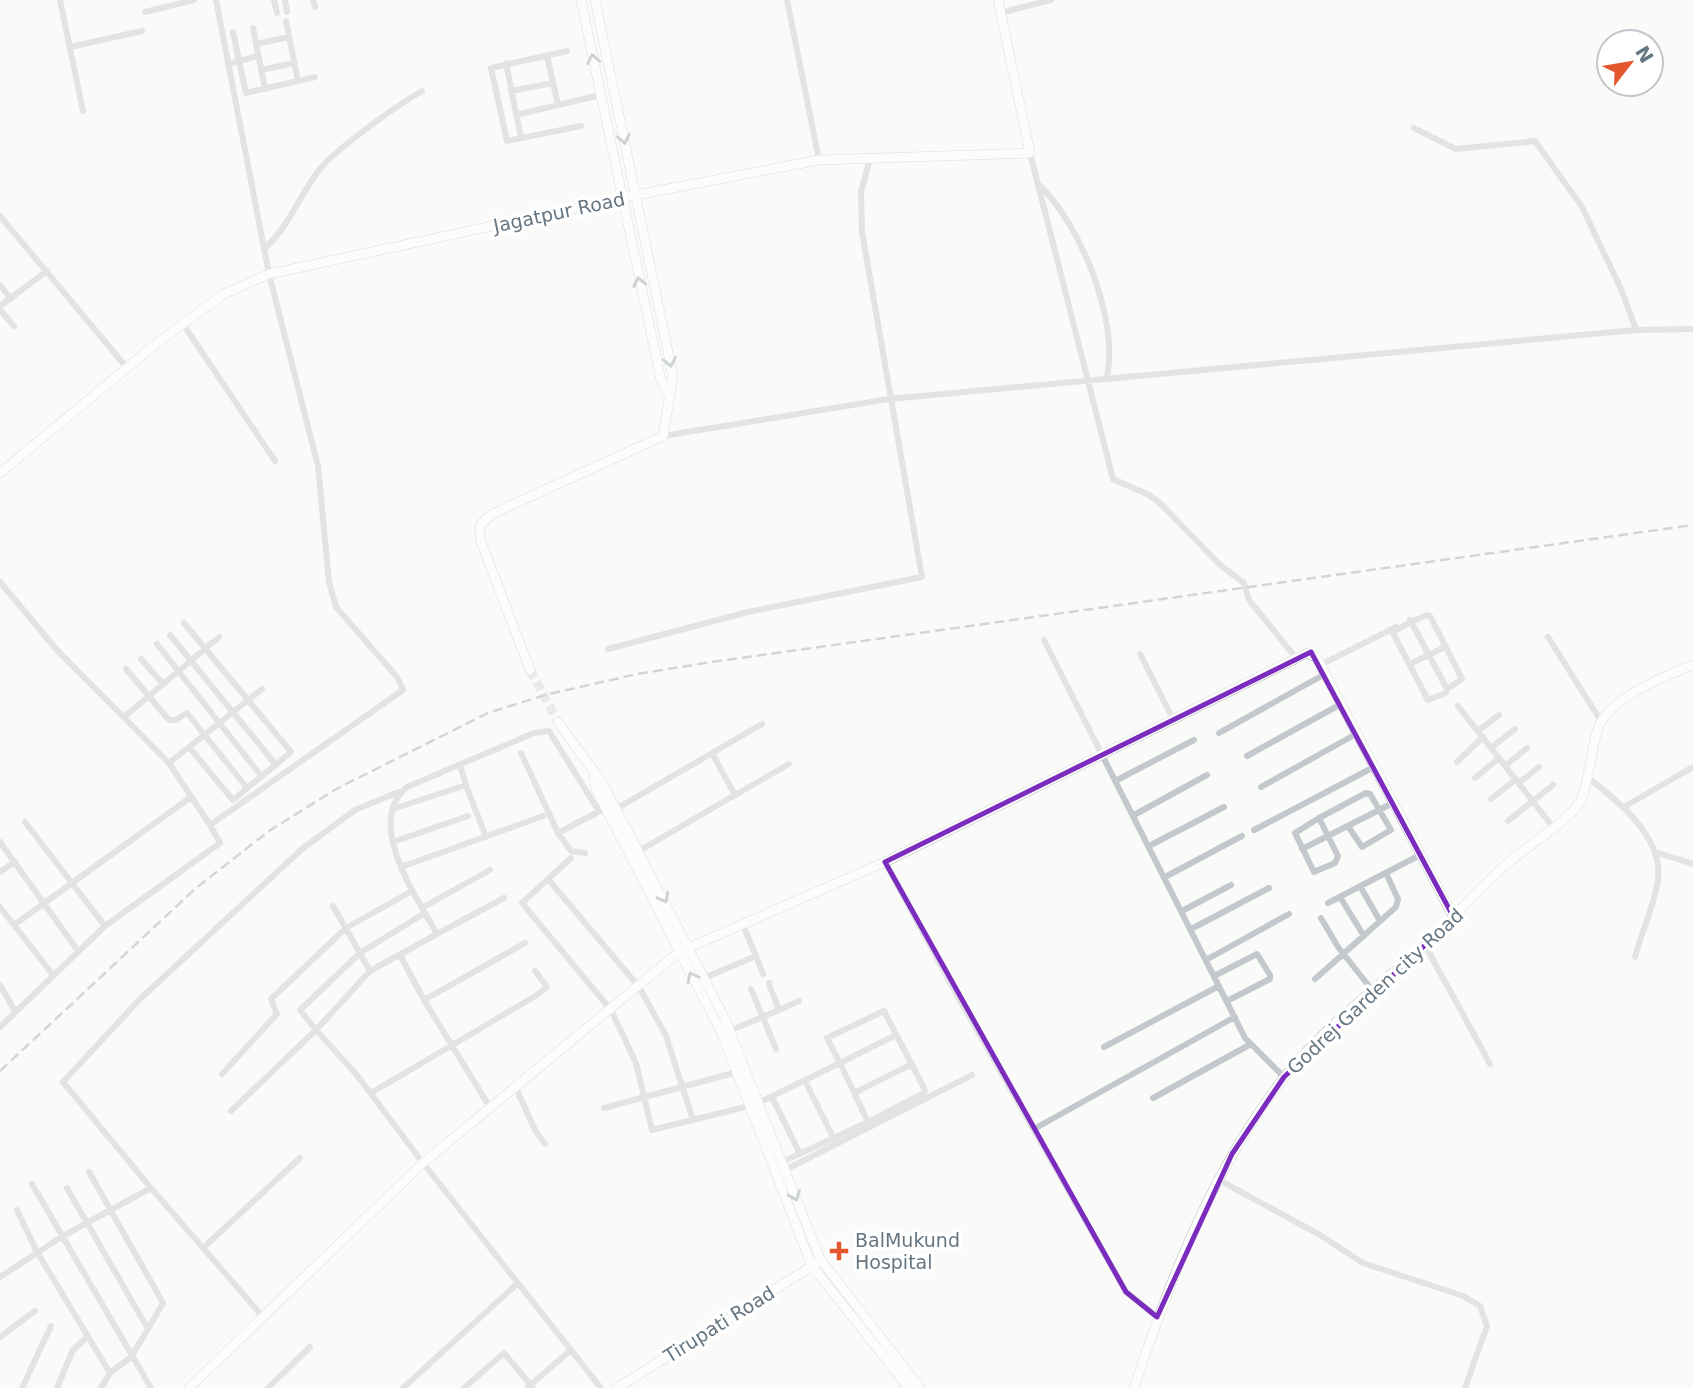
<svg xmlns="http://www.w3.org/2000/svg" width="1693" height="1388" viewBox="0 0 1693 1388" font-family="'DejaVu Sans',sans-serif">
	<rect width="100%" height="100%" fill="#fafaf8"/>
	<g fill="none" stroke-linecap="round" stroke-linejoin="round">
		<path stroke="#d5d9db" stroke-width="9" stroke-dasharray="9 4.5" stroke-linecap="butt" d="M530,670L558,722"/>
		<g stroke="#b3babf" stroke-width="10">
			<path id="secondary" d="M581,0L661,380L668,395
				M0,473L157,343L224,294L269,274L636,195L819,160L1030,153L998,0
				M530,670L480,539V525L492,514L663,436L673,376L595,0
				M558,722L603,784L725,1019L820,1259L920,1388
				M594,776L595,787L722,1034L812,1266L909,1388
				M189,1388L423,1163L679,952L885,862L1307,653L1317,658L1454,918
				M617,1388L817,1263
				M1134,1388C1169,1281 1213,1169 1283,1079C1319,1032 1377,987 1422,948C1452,920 1478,889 1509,862C1529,845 1553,831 1571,813C1585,800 1586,782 1590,765C1593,751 1594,736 1600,724C1612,698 1667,675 1693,665"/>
		</g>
		<path stroke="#c3c8cc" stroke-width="6" d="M60,0L83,111
			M274,0L277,13
			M285,0L287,12
			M313,0L315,7
			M787,0L819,160
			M145,12L194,0
			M1000,13L1051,0
			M286,21L298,81
			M253,28L265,89
			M233,32L246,93L315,77
			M256,44L289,37
			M70,47L142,31
			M567,51L491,68L507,141L581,126
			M547,55L558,105
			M506,63L521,138
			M228,64L258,56
			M261,70L295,63
			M511,91L553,83
			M516,115L600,95
			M1414,128L1456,149L1535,141L1582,207L1622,291L1636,330
			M1030,153L1113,479L1149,495L1161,504L1219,564L1244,583L1249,600L1296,658
			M1040,186C1081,225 1119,321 1107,377
			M0,216L127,368
			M264,249C289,227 299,196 319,170C337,148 396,106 422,91
			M0,285L11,299
			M0,306L47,271
			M0,310L14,326
			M183,324L275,461
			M663,436L889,399L1636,330L1693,329
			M0,582L56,649L169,763L210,825L403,690L397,677L336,607L329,582L318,466L269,274L216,0
			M1410,620L1416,631L1447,689L1446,693L1428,700L1395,637L1393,633C1403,624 1415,620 1427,615L1430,616L1462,679L1447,689
			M184,623L291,752L233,800L189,747
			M170,635L276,765
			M1548,637L1601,721
			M1044,640L1245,1038L1284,1077
			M157,644L262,777
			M608,649L748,612L922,577L862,232L861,192L870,159
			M1140,654L1173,719
			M141,659L163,684
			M1410,664L1445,647
			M1320,665L1396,627
			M126,669L169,720H176L187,713L247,788
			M1458,706L1553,827
			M124,717L219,637
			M1478,731L1499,715
			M1219,733L1325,674
			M1491,748L1515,729
			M521,753L558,833L600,811
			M712,753L735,795L789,764
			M1247,756L1341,704
			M1457,762L1483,737
			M169,763L262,689
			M460,765L466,785
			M1505,766L1527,748
			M1587,777C1617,800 1663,836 1658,879C1655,905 1641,932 1635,957
			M1475,778L1499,758
			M1117,780L1194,740
			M1519,783L1539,767
			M1261,787L1356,734
			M1491,799L1516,779
			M1624,807L1693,767
			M393,809L466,785L486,837
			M616,809L762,724
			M1134,815L1207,775
			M1319,818L1295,833L1314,872L1335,863L1338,856L1319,818L1366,793L1370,794L1391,830L1362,847L1348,826
			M1508,821L1553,785
			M25,822L105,926
			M1254,830L1374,767
			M558,833L571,851L585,853
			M0,842L78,951
			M393,842L468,816
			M1149,846L1224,807
			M1302,849L1393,803
			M639,851L735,795
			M1655,852L1693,864
			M571,858L522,903L611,1010L636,1063L652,1130L749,1106
			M885,862L953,988L1126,1292L1157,1317
			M401,867L543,816
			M0,872L15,862
			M1165,877L1242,836
			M548,879L639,987L666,1036L693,1120
			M1360,886L1380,921
			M1340,897L1364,936
			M1328,903L1420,855
			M333,906L370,971
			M0,907L14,925L191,797
			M422,908L490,870
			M1182,911L1231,885
			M1321,918L1338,947L1373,991
			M14,925L53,975
			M1191,929L1269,888
			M437,934L504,898
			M1425,945L1490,1064
			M400,955L424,1000
			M756,956L763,974
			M1206,960L1289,914
			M1214,976L1257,954L1270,975V979L1227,1001
			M704,978L756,956L742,923
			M1315,979L1396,907L1398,899L1386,873
			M769,983L771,990
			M0,985L15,1011
			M751,989L776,1049
			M779,1010L799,1001
			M0,1027L105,926L220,843L210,825
			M729,1031L779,1010L773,994
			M1104,1047L1219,986
			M222,1074L277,1014L271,999L346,928L412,891
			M805,1081L834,1139
			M516,1088L536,1132L545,1144
			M371,1093L537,995L547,987L535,971
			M854,1093L912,1064
			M772,1097L800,1154
			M1153,1098L1251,1044
			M758,1103L840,1063L868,1122L782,1162
			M604,1108L737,1072
			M491,1109L424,1000L525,943
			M231,1111L316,1030L300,1010L360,953L425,913
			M868,1122L924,1093L925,1090L884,1011L827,1038L840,1063L896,1035
			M1034,1129L1235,1017
			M783,1171L972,1075
			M89,1172L163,1303L148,1329
			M1219,1180L1320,1235L1363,1263L1463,1296L1480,1306L1487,1326L1465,1388
			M32,1184L151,1388
			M67,1188L148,1329L131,1357L110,1373L101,1388
			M151,1188L63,1082L139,1000L302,849L355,810L399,792
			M17,1210L37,1252L110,1373
			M203,1248L300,1158
			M0,1277L63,1236L151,1188L264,1318
			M0,1337L35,1311
			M528,1387L571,1350
			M22,1388L51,1326
			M57,1388L73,1350L88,1336
			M268,1388L310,1347
			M403,1388L518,1283
			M464,1388L504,1353L533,1388
			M601,1388L423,1163L356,1074L316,1030L370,971L437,934C417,898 364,823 407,787L534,733L549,731L595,805L600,811L609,812"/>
		<use href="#secondary" stroke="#fff" stroke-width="9"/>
		<path stroke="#a2aab0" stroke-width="2.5" stroke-dasharray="10 5" stroke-linecap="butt" d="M0,1071L196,888L269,831L338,788L488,713L545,695L637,674L712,662L1693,525"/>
	</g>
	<defs><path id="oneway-chevron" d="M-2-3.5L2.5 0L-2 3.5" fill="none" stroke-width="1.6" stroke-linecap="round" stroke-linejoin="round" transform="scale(1.75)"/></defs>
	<g stroke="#939fa8">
		<use href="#oneway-chevron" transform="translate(593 59) rotate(-101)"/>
		<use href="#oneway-chevron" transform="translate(624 139) rotate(78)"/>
		<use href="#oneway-chevron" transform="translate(639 282) rotate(-102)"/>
		<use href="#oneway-chevron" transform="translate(670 362) rotate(79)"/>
		<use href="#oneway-chevron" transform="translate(664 898) rotate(62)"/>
		<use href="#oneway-chevron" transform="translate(692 977) rotate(-117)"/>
		<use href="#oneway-chevron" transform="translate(795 1196) rotate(68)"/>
	</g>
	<path d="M0 0H1693V1388H0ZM1311,652L1454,918L1284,1077L1232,1154L1157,1317L1126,1292L885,862Z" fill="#fafaf8" fill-opacity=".55" fill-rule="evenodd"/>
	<path fill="none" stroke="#7b2cbf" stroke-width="5" stroke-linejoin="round" d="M1311,652L1454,918L1284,1077L1232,1154L1157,1317L1126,1292L885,862Z"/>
	<path fill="#e4572e" stroke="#fff" stroke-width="2.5" d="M835.5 1240.5h7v7h7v7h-7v7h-7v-7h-7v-7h7z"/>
	<g text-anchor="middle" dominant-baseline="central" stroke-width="7" stroke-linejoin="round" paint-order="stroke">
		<g font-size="19" fill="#657683" stroke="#fff">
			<text transform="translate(559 212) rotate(-12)">Jagatpur Road</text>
			<text transform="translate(1375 991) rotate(-43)">Godrej Garden city Road</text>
			<text transform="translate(719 1324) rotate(-32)">Tirupati Road</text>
		</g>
		<g font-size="19" fill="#657683" stroke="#fff" text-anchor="start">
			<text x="855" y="1240">BalMukund<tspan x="855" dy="22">Hospital</tspan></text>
		</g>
	</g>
	<g transform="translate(1630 63) rotate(59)"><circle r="33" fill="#ffffff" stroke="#c1c8cd" stroke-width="2"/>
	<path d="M0-5L12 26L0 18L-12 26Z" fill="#e4572e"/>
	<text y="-10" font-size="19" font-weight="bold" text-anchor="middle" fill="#657683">N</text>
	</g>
</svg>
